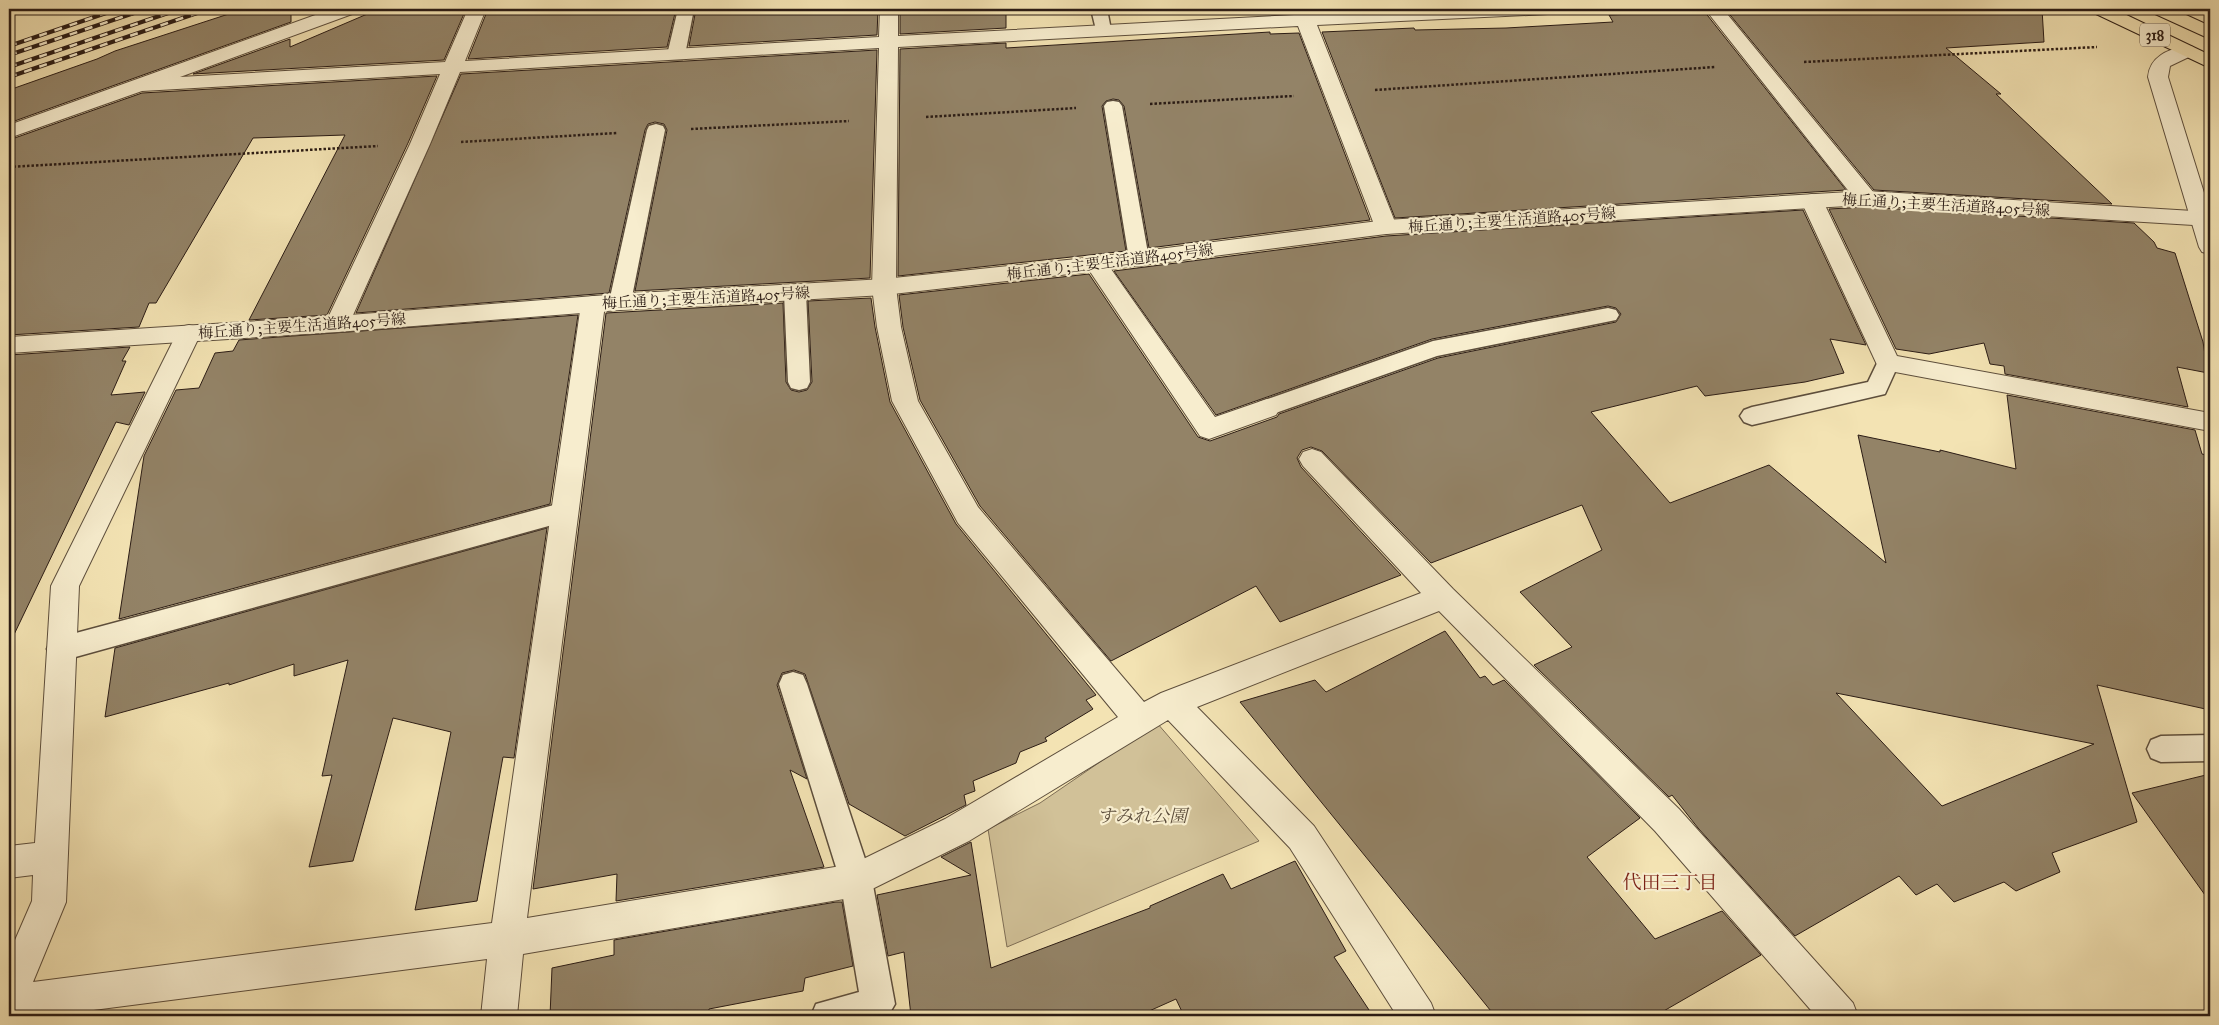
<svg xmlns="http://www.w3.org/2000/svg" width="2219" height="1025" viewBox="0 0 2219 1025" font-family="'IM FELL Great Primer','Noto Serif JP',serif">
	<rect width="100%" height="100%" fill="#f3e3b3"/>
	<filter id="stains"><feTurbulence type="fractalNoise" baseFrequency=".004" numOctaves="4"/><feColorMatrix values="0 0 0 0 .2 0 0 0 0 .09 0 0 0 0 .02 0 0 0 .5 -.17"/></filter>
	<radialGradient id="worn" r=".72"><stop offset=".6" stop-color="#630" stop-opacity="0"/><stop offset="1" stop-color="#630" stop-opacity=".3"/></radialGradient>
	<path fill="#d1c198" stroke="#7e6e56" d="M1157,723L1259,841L1007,947L988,829L1040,803Z"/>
	<path fill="#938367" stroke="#2b1c15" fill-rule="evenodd" d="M244,9H291V22L9,123V90L97,59L115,51Z
		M379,9H466L444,60L193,74L290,39V47Z
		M488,9H676L667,47L468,59Z
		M696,9H878L877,35L689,46Z
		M900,9H1006V28L900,34Z
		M1746,9H2042L2044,42L1946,48L2001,94H1996L2112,204L1874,190L1726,10Z
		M1704,11L1846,190L1395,218L1322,32L1414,28L1415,30L1506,28L1613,22L1609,15Z
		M1270,32V34L1299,33L1370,220L1149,248L1124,106L1119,100L1113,99L1106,101L1102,106L1126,251L898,276L900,49L1006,43V48Z
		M877,50L870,278L635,291L667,130L664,124L655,122L648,124L645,130L609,293L356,313L461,74Z
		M437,76L408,143L327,315L249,320L345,135L253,138L156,303H149L139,327L9,335V140L142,93Z
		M1866,207L2134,223L2154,242L2157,248L2175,253L2203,342L2208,373L2177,367L2188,407L2005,374L2004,366L1990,364L1984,343L1929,354L1896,349L1829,209Z
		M1803,210L1866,345L1830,339L1844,373L1805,382L1705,396L1697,386L1591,412L1670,503L1769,465L1886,563L1858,435L1940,452V450L2016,469L2007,395L2195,430L2202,454L2210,456V710L2097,685L2137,822L2052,853L2060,872L2016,891L2004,882L1954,902L1937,884L1916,895L1899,876L1795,936L1698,828L1672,795L1669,797L1534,665L1572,647L1520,592L1602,550L1582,505L1431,563L1322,451L1311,447L1302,450L1297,458L1301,467L1401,575L1280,622L1256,586L1111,661L980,506L920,400L903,327L899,295L1089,274L1198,437L1210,441L1277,417L1279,414L1438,358L1616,322L1621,314L1616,308L1608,306L1432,339L1216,415L1114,271L1386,236ZM1836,693L2094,744L1942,806Z
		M871,298L875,327L890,402L956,524L1096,695L1086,700L1093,709L1045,738L1047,741L1020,752L1016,763L973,781L975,791L964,795L966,805L905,836L849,804L805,674L794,670L782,673L777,685L807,779L790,770L824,867L616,901L617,874L533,889L606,313L783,303L786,382L791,390L799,392L807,390L812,382L808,301Z
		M578,315L550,504L119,619L144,456L176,390L199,388L215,353L233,351L239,340Z
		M130,347L122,361H126L111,395L145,392L129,425L116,422L9,645V355Z
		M547,528L514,758L503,757L477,901L415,910L451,732L393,718L353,861L309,867L332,775L322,776L348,660L294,676V664L229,685V683L105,717L115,648Z
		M1445,631L1480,678L1485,676L1493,685L1504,680L1640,818L1587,857L1655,939L1722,911L1761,955L1655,1016H1495L1240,702L1315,680L1326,692Z
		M2210,774V902L2132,793Z
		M971,842L991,968L1150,908V906L1223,874L1231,889L1295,861L1346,951L1334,957L1373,1016H1184L1176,999L1138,1016H911L904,952L888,956L877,895L971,875L941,857Z
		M836,902H842L853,966L805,978L803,991L709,1009L708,1016H550L552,968L614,955V940Z"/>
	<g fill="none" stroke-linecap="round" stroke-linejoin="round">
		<g stroke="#5d4e3c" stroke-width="3">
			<path id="service" d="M678,9H694L685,55L682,59H670L667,55Z
				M1091,9H1107L1111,30L1109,34H1097Z
				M1113,101L1119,102L1122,106L1149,259L1146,264L1139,266L1132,264L1129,259L1104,106L1107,102Z
				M656,124L663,126L665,130L631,302L628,307L620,309L612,307L609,302L647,130L649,126Z
				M795,286L803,288L806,293L810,382L807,388L799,390L791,388L788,382L784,293L787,288Z
				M1608,308L1616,310L1619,315L1616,320L1437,356L1267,416L1259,414L1255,408L1259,402L1433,341Z
				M1888,355L1896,357L1899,363L1885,394L1752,425L1744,422L1740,416L1744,410L1752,407L1868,382L1880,357Z
				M565,502L574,505L577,512L574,519L61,661L51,657L47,649L51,641L61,637Z
				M793,672L803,675L807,684L872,880L895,1004L888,1016H811L816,1004L859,992L840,880L779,684L783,675Z
				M2210,735V761L2161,762L2151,758L2147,749L2151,740L2161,736Z"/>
		</g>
		<g stroke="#5d4e3c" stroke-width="2">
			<path id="minor" d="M332,9H358L355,13L180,77L445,62L468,9H486L465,61L879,37L880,9H898V36L1294,15L1292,9H1310L1312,15L1437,9H1557L1554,13L1548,14L1317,25L1397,227L1394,232L1386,234L1378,232L1375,227L1298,26L898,47L896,287L901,327L918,401L978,507L1144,702L1161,693L1421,593L1303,466L1299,459L1303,452L1312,449L1321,452L1453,589L1679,809L1853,1003L1858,1016H1816L1655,831L1439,611L1197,707L1314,826L1431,1003L1436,1016H1397L1290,848L1168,720L969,841L856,897L523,954L517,1016H481L487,959L47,1016H9V954L32,901L33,875L9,878V846L35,843L51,586L177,333L180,327L189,325L198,327L201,333L79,586L66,902L33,982L492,923L581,304L585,298L593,296L601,298L605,304L527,918L853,864L945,819L1118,717L958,523L892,401L877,327L872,287L879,48L460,72L430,144L349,324L346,330L337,332L328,330L325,324L410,144L440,74L142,91L9,138V125Z
				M1705,9H1723L1874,193L1877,198L1874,203L1866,205L1858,203Z
				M2186,45L2193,47L2196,51L2193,55L2170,66L2168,77L2210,212V254L2202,252L2199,247L2148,77C2150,56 2168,50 2186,45Z
				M1812,194L1820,196L1823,201L1897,356L2210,413V431L1879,369L1801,201L1804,196Z
				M1096,257L1104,259L1215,417L1267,399L1276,401L1280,408L1276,415L1209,439L1200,436L1085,264L1088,259Z"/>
		</g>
		<g stroke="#5d4e3c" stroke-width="2">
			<path id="tertiary" d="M1866,191L2210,212V226L1866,205L1812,208L1386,234L1096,271L884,295L620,310L337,332L9,353V337L337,316L620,294L884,279L1096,257L1386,220Z"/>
		</g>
		<g stroke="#2b1c15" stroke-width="2">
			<path id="primary" d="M2091,9H2114L2210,55V68L2094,13Z
				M2150,9H2173L2210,26V39L2153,13Z"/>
		</g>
		<path stroke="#2b1c15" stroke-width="2.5" stroke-dasharray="2.5 2" stroke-linecap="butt" d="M1804,62L2097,47
			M1375,90L1715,67
			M1150,104L1294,96
			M926,117L1076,108
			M691,129L849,121
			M461,142L617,133
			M9,167L378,146"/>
		<use href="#service" fill="#f7edce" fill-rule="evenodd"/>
		<use href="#minor" fill="#f7edce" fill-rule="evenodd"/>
		<use href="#tertiary" fill="#f7edce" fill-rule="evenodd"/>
		<use href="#primary" fill="#f3e3b3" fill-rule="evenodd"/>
		<g stroke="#2b1c15" stroke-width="4">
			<path id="rail" d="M9,46L118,9
				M9,55L146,9
				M9,67L180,9
				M9,77L209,9"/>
		</g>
		<use href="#rail" stroke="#f7edce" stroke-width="2.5" stroke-dasharray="8" stroke-linecap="butt"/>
	</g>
	<g text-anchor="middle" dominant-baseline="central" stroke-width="4.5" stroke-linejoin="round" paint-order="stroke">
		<rect fill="#f7edce" stroke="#685b4c" stroke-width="1" x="2140" y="23.5" width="30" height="23" rx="4"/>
		<g font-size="14" font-weight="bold" fill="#2b1c15">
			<text x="2155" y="35">318</text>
		</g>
		<g font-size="15" fill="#2b1c15" stroke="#f7edce">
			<text transform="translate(1946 205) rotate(3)">梅丘通り;主要生活道路405号線</text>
			<text transform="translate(1512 220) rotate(-4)">梅丘通り;主要生活道路405号線</text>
			<text transform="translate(1110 262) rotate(-7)">梅丘通り;主要生活道路405号線</text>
			<text transform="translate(706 298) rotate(-3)">梅丘通り;主要生活道路405号線</text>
			<text transform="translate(302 326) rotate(-4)">梅丘通り;主要生活道路405号線</text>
		</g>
		<g font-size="18" font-style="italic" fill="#5d4e3c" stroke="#f7edce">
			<text x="1142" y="816">すみれ公園</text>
		</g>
		<g font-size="19" fill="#7a1f14" stroke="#f7edce">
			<text x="1670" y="882">代田三丁目</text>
		</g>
	</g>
	<rect width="2219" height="1025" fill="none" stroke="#f3e3b3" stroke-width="30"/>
	<rect x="10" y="10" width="2199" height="1005" fill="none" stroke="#2b1c15" stroke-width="2.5"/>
	<rect x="15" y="15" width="2189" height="995" fill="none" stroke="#2b1c15"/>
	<rect width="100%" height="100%" filter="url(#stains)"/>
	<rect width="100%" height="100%" fill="url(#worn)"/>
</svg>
